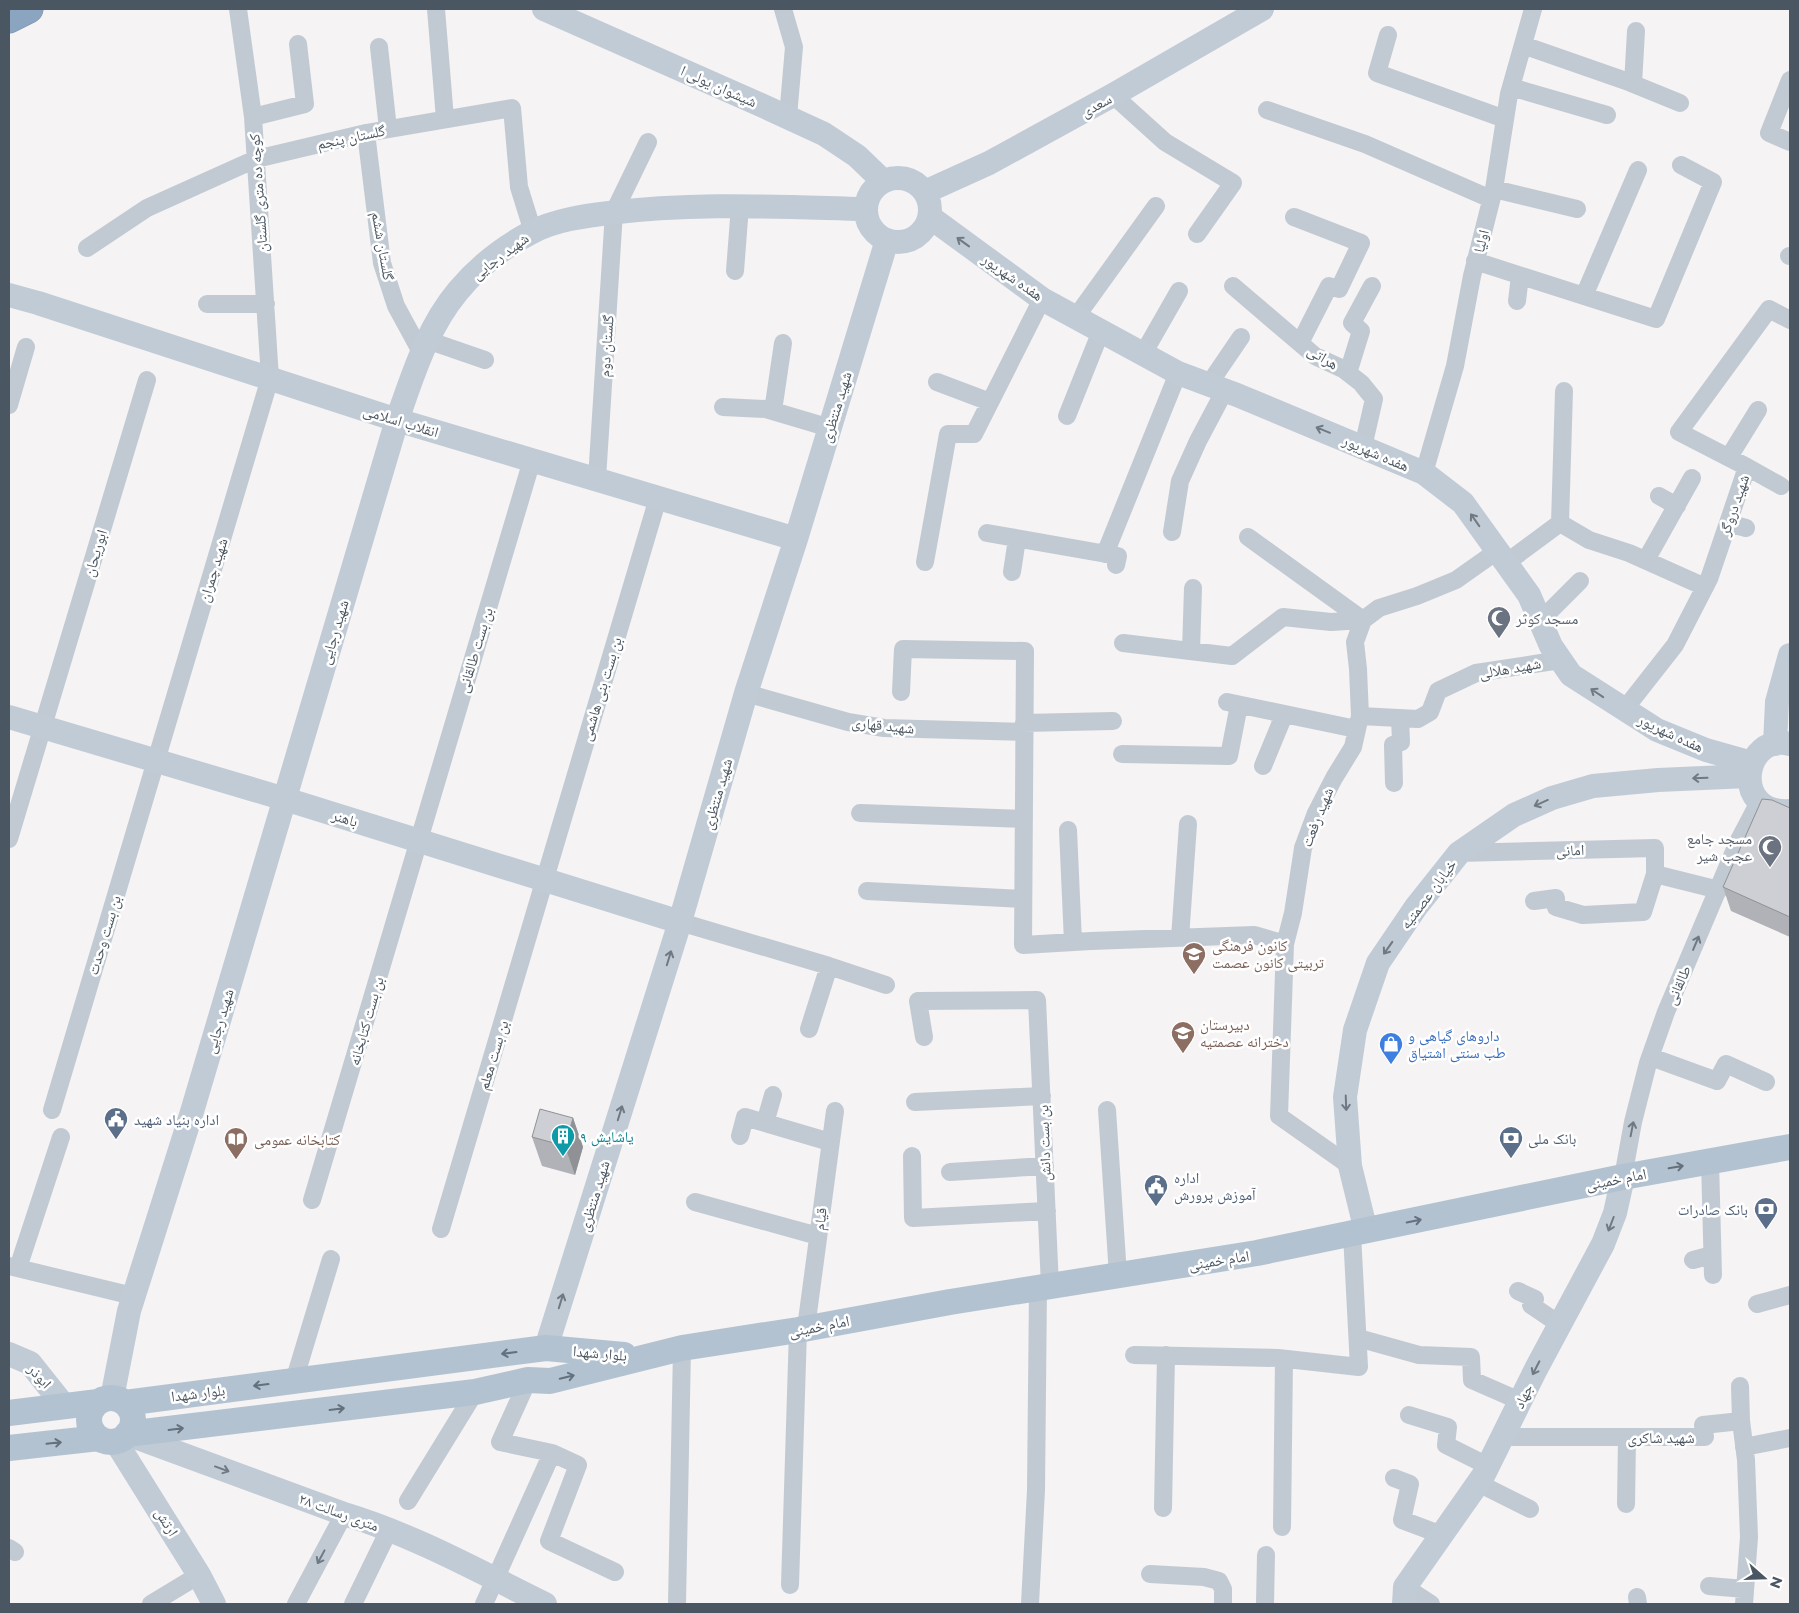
<svg xmlns="http://www.w3.org/2000/svg" width="1799" height="1613" viewBox="0 0 1799 1613" font-family="Montserrat,'Noto Naskh Arabic',sans-serif">
	<rect width="100%" height="100%" fill="#f5f3f3"/>
	<g fill="none" stroke-linecap="round" stroke-linejoin="round">
		<g stroke="#7690ad" stroke-width="29">
			<path id="highway" d="M9,19L29,9"/>
		</g>
		<path stroke="#c1cad2" stroke-width="18" d="M436,9L445,119
			M783,9L794,47L788,117
			M1388,35L1377,73L1505,119
			M1523,45L1626,81L1680,103
			M379,47L388,129
			M1790,80L1769,133L1790,142
			M1633,84L1636,31
			M1511,87L1607,115
			M1113,95L1165,142L1233,183L1197,234
			M1267,110L1365,144L1491,199
			M253,117L305,104L298,44
			M366,133L382,263L396,306L421,352
			M1494,189L1577,209
			M1294,217L1361,243L1339,289L1329,286L1300,343
			M87,248L147,208L256,159L366,133L512,108L519,187L533,232
			M1789,256H1790
			M1475,261L1656,319L1713,182L1681,165
			M735,271L740,206
			M1233,286L1315,356L1343,369L1361,383L1374,399L1363,447
			M1584,296L1638,170
			M1517,301L1520,276
			M207,304H266
			M1076,317L1156,206
			M427,340L485,360
			M1143,354L1179,291
			M1348,373L1361,331L1352,323L1372,286
			M937,382L990,402
			M1209,384L1241,337
			M9,405L26,347
			M723,407L766,409L830,428
			M773,411L783,343
			M1067,416L1101,331
			M1729,457L1758,410
			M1747,467L1781,486
			M1424,473L1455,366L1472,276L1494,189L1509,94L1533,9
			M597,479L614,212L648,142
			M1659,496L1677,506
			M1560,523L1589,540L1629,553L1705,587
			M1728,523L1746,528
			M1172,532L1180,481L1198,441L1225,390
			M987,533L1118,556L1116,565
			M1105,554L1178,373
			M1646,560L1692,478
			M925,562L948,434H974L1042,299
			M1506,563L1560,523L1564,391
			M1012,572L1017,539
			M1540,621L1580,581
			M1123,643L1232,656L1283,617L1331,622L1363,620L1248,537
			M1191,651L1193,588
			M901,692L903,649L1025,651L1023,945L1091,941L1254,935L1285,944
			M746,693L848,722L884,728L1024,732
			M1227,702L1356,729
			M1624,710L1675,645L1709,579L1747,467L1679,432L1769,309L1790,320
			M1360,716L1418,719L1430,712L1438,691L1476,673L1560,660
			M1024,723L1113,721
			M1122,754L1229,756L1239,705
			M1263,766L1284,715
			M1394,783L1393,745L1401,742L1400,718
			M860,813L1024,819
			M1068,830L1073,942
			M9,839L147,380
			M1459,853L1655,848V874
			M867,891L1023,899
			M1534,901L1556,898V907L1583,915L1643,912L1655,874L1719,890
			M680,922L829,966L886,985
			M1180,938L1188,824
			M809,1029L829,966
			M924,1037L918,1001L1037,1000L1050,1286
			M1651,1057L1717,1081L1726,1064L1766,1082
			M915,1102L1042,1096
			M52,1110L270,378L253,117L238,9
			M1107,1110L1118,1275
			M765,1123L773,1095
			M740,1136L745,1117L830,1142
			M912,1156L913,1218L1047,1211
			M1710,1161L1713,1275
			M1350,1166L1279,1116L1285,944L1293,913L1303,848L1316,813L1334,778L1353,747L1360,716L1358,669L1355,642L1363,620L1379,608L1417,596L1456,580L1497,551
			M950,1172L1045,1166
			M1623,1177L1633,1122L1648,1063L1666,1012L1738,842L1759,802
			M312,1200L532,460
			M695,1202L818,1236
			M441,1229L658,498
			M1693,1260L1712,1255
			M9,1266L133,1296
			M18,1268L61,1137
			M1518,1291L1535,1299L1531,1305L1559,1324
			M1757,1304L1790,1295
			M806,1328L835,1111
			M1358,1338L1419,1355L1471,1357L1472,1380L1520,1401
			M1134,1355L1278,1358L1359,1367L1352,1234
			M528,1380L500,1442L552,1453L578,1465L549,1541L615,1572
			M294,1381L331,1259
			M1740,1386L1741,1421
			M1409,1415L1448,1427L1446,1445L1488,1466
			M1503,1437H1705L1703,1425L1741,1421L1746,1460L1749,1537L1744,1604
			M1744,1447L1790,1438
			M1394,1478L1410,1484L1402,1520L1442,1535
			M1478,1483L1530,1509
			M408,1501L475,1392
			M1626,1504L1627,1437
			M1163,1508L1166,1355
			M1282,1527L1284,1359
			M9,1548L15,1552
			M1150,1574L1204,1577L1219,1581L1223,1589V1604
			M790,1585L798,1330
			M1709,1586L1745,1589
			M1405,1587L1431,1604
			M1637,1597L1638,1604
			M151,1604L199,1575
			M296,1604L344,1514
			M353,1604L389,1530
			M484,1604L552,1453
			M677,1604L682,1348
			M1030,1604L1036,1490L1038,1288
			M1265,1604L1266,1555"/>
		<path stroke="#c1cbd6" stroke-width="24" d="M544,9L761,105L824,134L857,156L883,181
			M866 210a32 32 0 1 1 64 0a32 32 0 1 1-64 0Z
			M925,192L989,163L1113,95L1262,9
			M930,217L1042,299L1178,373L1237,395L1424,473L1463,503L1529,595L1551,646L1571,675L1657,730L1706,750L1752,763
			M9,295L38,303L397,420L796,539
			M9,717L285,799L680,922
			M1775,744L1777,702L1790,655
			M1790,744C1743,732 1730,815 1790,811
			M1366,1231L1350,1166L1345,1097L1355,1030L1378,963L1416,907L1459,853L1514,815L1552,798L1593,786L1658,780L1749,776
			M546,1348L680,922L746,693L796,539L887,240
			M9,1354L30,1363L65,1407
			M112,1398L129,1311L191,1115L397,420C413,375 427,328 458,291C478,267 505,246 532,232C555,220 584,216 609,213C694,202 781,207 866,209
			M127,1434L344,1514C414,1535 480,1572 545,1604
			M116,1442L199,1575L214,1604
			M1404,1604L1405,1587L1483,1476L1536,1369L1603,1244L1615,1213L1623,1177"/>
		<path stroke="#b3c2d1" stroke-width="26" d="M89 1420a22 22 0 1 1 44 0a22 22 0 1 1-44 0Z
			M125,1403L546,1348L624,1355
			M9,1413L98,1402
			M127,1434L475,1392L528,1380L550,1381L682,1348L798,1330L950,1302L1257,1253L1623,1177L1790,1147
			M9,1448L99,1438"/>
		<use href="#highway" stroke="#8ba5c1" stroke-width="28"/>
	</g>
	<path fill="#b0b2b7" d="M1790,808V937L1731,911L1723,887Z
		M573,1118L583,1147L575,1175L542,1166L532,1137Z"/>
	<path fill="#909195" d="M573,1118L583,1147L575,1175L565,1146Z"/>
	<path fill="#cdcfd5" stroke="#909195" d="M1762,799L1772,800L1790,808V917L1723,887Z
		M540,1109L573,1118L565,1146L532,1137Z"/>
	<defs><path id="oneway-shaft" d="M-6 0H5M1.5-3L5.5 0L1.5 3" fill="none" stroke-width="1.6" stroke-linecap="round" stroke-linejoin="round" transform="scale(1.25)"/></defs>
	<g stroke="#6e7984">
		<use href="#oneway-shaft" transform="translate(963 242) rotate(-144)"/>
		<use href="#oneway-shaft" transform="translate(1323 430) rotate(-158)"/>
		<use href="#oneway-shaft" transform="translate(1475 520) rotate(-125)"/>
		<use href="#oneway-shaft" transform="translate(1597 693) rotate(-146)"/>
		<use href="#oneway-shaft" transform="translate(1700 778) rotate(178)"/>
		<use href="#oneway-shaft" transform="translate(1541 803) rotate(156)"/>
		<use href="#oneway-shaft" transform="translate(1388 948) rotate(125)"/>
		<use href="#oneway-shaft" transform="translate(669 958) rotate(-73)"/>
		<use href="#oneway-shaft" transform="translate(1346 1103) rotate(88)"/>
		<use href="#oneway-shaft" transform="translate(620 1113) rotate(-73)"/>
		<use href="#oneway-shaft" transform="translate(1611 1224) rotate(111)"/>
		<use href="#oneway-shaft" transform="translate(561 1301) rotate(-73)"/>
		<use href="#oneway-shaft" transform="translate(1536 1368) rotate(117)"/>
		<use href="#oneway-shaft" transform="translate(222 1469) rotate(20)"/>
	</g>
	<g stroke="#6e7983">
		<use href="#oneway-shaft" transform="translate(1696 943) rotate(-67)"/>
		<use href="#oneway-shaft" transform="translate(1632 1129) rotate(-79)"/>
		<use href="#oneway-shaft" transform="translate(321 1557) rotate(118)"/>
	</g>
	<g stroke="#64717d">
		<use href="#oneway-shaft" transform="translate(1676 1167) rotate(-10)"/>
		<use href="#oneway-shaft" transform="translate(1414 1221) rotate(-12)"/>
		<use href="#oneway-shaft" transform="translate(509 1353) rotate(173)"/>
		<use href="#oneway-shaft" transform="translate(567 1377) rotate(-14)"/>
		<use href="#oneway-shaft" transform="translate(261 1385) rotate(173)"/>
		<use href="#oneway-shaft" transform="translate(337 1409) rotate(-7)"/>
		<use href="#oneway-shaft" transform="translate(176 1429) rotate(-7)"/>
		<use href="#oneway-shaft" transform="translate(54 1443) rotate(-6)"/>
	</g>
	<defs>
		<g id="mosque-pin" transform="scale(1.25)"><path d="M0 17L-7.5 6A9.5 9.5 0 1 1 7.5 6Z" fill="#6b7280" stroke="#fff"/><path d="M3.5-4.9A6 6 0 1 0 3.5 4.9A5 5 0 1 1 3.5-4.9Z" fill="#fff"/></g>
		<g id="school-pin" transform="scale(1.25)"><path d="M0 17L-7.5 6A9.5 9.5 0 1 1 7.5 6Z" fill="#8d6e63" stroke="#fff"/><path d="M0-5L7-2L0 1L-7-2ZM-4 1L0 2.5L4 1V4Q0 6-4 4Z" fill="#fff"/></g>
		<g id="shop-pin" transform="scale(1.25)"><path d="M0 17L-7.5 6A9.5 9.5 0 1 1 7.5 6Z" fill="#3f7fe0" stroke="#fff"/><path d="M-5-2.5h2.3a2.7 3.5 0 0 1 5.4 0H5L5.5 6h-11ZM-1.5-2.5h3a1.5 2.3 0 0 0-3 0Z" fill="#fff"/></g>
		<g id="civic-pin" transform="scale(1.25)"><path d="M0 17L-7.5 6A9.5 9.5 0 1 1 7.5 6Z" fill="#5c6f8a" stroke="#fff"/><path d="M-.6-6.5H3V-4.5H.6V-3L4-1V1h2V6H-6V1h2V-1L-.6-3ZM-1.2 2.5V6h2.4V2.5Z" fill="#fff"/></g>
		<g id="building-pin" transform="scale(1.25)"><path d="M0 17L-7.5 6A9.5 9.5 0 1 1 7.5 6Z" fill="#0f9aa8" stroke="#fff"/><path d="M-4-6H4V6H1V3H-1V6H-4ZM-2.5-4.3h1.7v1.8h-1.7ZM.8-4.3h1.7v1.8H.8ZM-2.5-1h1.7V.8h-1.7ZM.8-1h1.7V.8H.8Z" fill="#fff"/></g>
		<g id="bank-pin" transform="scale(1.25)"><path d="M0 17L-7.5 6A9.5 9.5 0 1 1 7.5 6Z" fill="#5c6f8a" stroke="#fff"/><path d="M-6-4H6V4H-6ZM0-2.3a2.3 2.3 0 1 0 0 4.6a2.3 2.3 0 1 0 0-4.6Z" fill="#fff"/></g>
		<g id="library-pin" transform="scale(1.25)"><path d="M0 17L-7.5 6A9.5 9.5 0 1 1 7.5 6Z" fill="#8d6e63" stroke="#fff"/><path d="M-6-4Q-3-5.5-.7-3.5V5Q-3 3-6 4ZM6-4Q3-5.5 .7-3.5V5Q3 3 6 4Z" fill="#fff"/></g>
	</defs>
	<g fill-rule="evenodd">
		<use href="#mosque-pin" x="1499" y="618"/>
		<use href="#mosque-pin" x="1770" y="847"/>
		<use href="#school-pin" x="1194" y="954"/>
		<use href="#school-pin" x="1183" y="1033"/>
		<use href="#shop-pin" x="1391" y="1044"/>
		<use href="#civic-pin" x="116" y="1119"/>
		<use href="#building-pin" x="563" y="1136"/>
		<use href="#bank-pin" x="1511" y="1138"/>
		<use href="#library-pin" x="236" y="1139"/>
		<use href="#civic-pin" x="1156" y="1186"/>
		<use href="#bank-pin" x="1766" y="1209"/>
	</g>
	<g text-anchor="middle" dominant-baseline="central" stroke-width="5" stroke-linejoin="round" paint-order="stroke">
		<g font-size="15" fill="#4a5661" stroke="#fff">
			<text transform="translate(719 86) rotate(24)">شیشوان یولی ا</text>
			<text transform="translate(1096 105) rotate(-29)">سعدی</text>
			<text transform="translate(351 137) rotate(-12)">گلستان پنجم</text>
			<text transform="translate(258 193) rotate(-94)">کوچه ده متری گلستان</text>
			<text transform="translate(1481 241) rotate(-76)">اولیا</text>
			<text transform="translate(383 246) rotate(80)">گلستان ششم</text>
			<text transform="translate(500 256) rotate(-37)">شهید رجایی</text>
			<text transform="translate(1013 277) rotate(35)">هفده شهریور</text>
			<text transform="translate(606 346) rotate(-86)">گلستان دوم</text>
			<text transform="translate(1323 357) rotate(31)">هراتی</text>
			<text transform="translate(836 407) rotate(-73)">شهید منتظری</text>
			<text transform="translate(401 421) rotate(17)">انقلاب اسلامی</text>
			<text transform="translate(1376 453) rotate(23)">هفده شهریور</text>
			<text transform="translate(1734 505) rotate(-71)">شهید دروگر</text>
			<text transform="translate(95 553) rotate(-73)">ابوریحان</text>
			<text transform="translate(213 570) rotate(-73)">شهید چمران</text>
			<text transform="translate(334 632) rotate(-73)">شهید رجایی</text>
			<text transform="translate(475 650) rotate(-73)">بن بست طالقانی</text>
			<text transform="translate(1510 668) rotate(-10)">شهید هلالی</text>
			<text transform="translate(601 689) rotate(-73)">بن بست بنی هاشمی</text>
			<text transform="translate(883 725) rotate(6)">شهید قهاری</text>
			<text transform="translate(1671 733) rotate(25)">هفده شهریور</text>
			<text transform="translate(717 794) rotate(-74)">شهید منتظری</text>
			<text transform="translate(1317 817) rotate(-68)">شهید رفعت</text>
			<text transform="translate(345 818) rotate(17)">باهنر</text>
			<text transform="translate(1570 850) rotate(-2)">امانی</text>
			<text transform="translate(1428 894) rotate(-53)">خیابان عصمتیه</text>
			<text transform="translate(104 935) rotate(-73)">بن بست وحدت</text>
			<text transform="translate(1678 985) rotate(-66)">طالقانی</text>
			<text transform="translate(219 1021) rotate(-73)">شهید رجایی</text>
			<text transform="translate(366 1021) rotate(-74)">بن بست کتابخانه</text>
			<text transform="translate(493 1055) rotate(-73)">بن بست معلم</text>
			<text transform="translate(1044 1143) rotate(-92)">بن بست دانش</text>
			<text transform="translate(1616 1179) rotate(-11)">امام خمینی</text>
			<text transform="translate(594 1196) rotate(-73)">شهید منتظری</text>
			<text transform="translate(820 1219) rotate(-83)">قیام</text>
			<text transform="translate(1219 1260) rotate(-9)">امام خمینی</text>
			<text transform="translate(819 1326) rotate(-11)">امام خمینی</text>
			<text transform="translate(600 1353) rotate(5)">بلوار شهدا</text>
			<text transform="translate(40 1376) rotate(48)">ابوذر</text>
			<text transform="translate(198 1393) rotate(-7)">بلوار شهدا</text>
			<text transform="translate(1523 1396) rotate(-64)">جهاد</text>
			<text x="1661" y="1437">شهید شاکری</text>
			<text transform="translate(339 1512) rotate(20)">۲۸ متری رسالت</text>
			<text transform="translate(167 1522) rotate(58)">ارتش</text>
		</g>
		<g font-size="15" fill="#5b616d" stroke="#fff" text-anchor="start">
			<text x="1516" y="618">مسجد کوثر</text>
			<text x="1752" y="838" text-anchor="end">مسجد جامع<tspan x="1752" dy="17">عجب شیر</tspan></text>
		</g>
		<g font-size="15" fill="#785e54" stroke="#fff" text-anchor="start">
			<text x="1212" y="945">کانون فرهنگی<tspan x="1212" dy="17">تربیتی کانون عصمت</tspan></text>
			<text x="1200" y="1024">دبیرستان<tspan x="1200" dy="17">دخترانه عصمتیه</tspan></text>
			<text x="254" y="1139">کتابخانه عمومی</text>
		</g>
		<g font-size="15" fill="#366cbe" stroke="#fff" text-anchor="start">
			<text x="1408" y="1035">داروهای گیاهی و<tspan x="1408" dy="17">طب سنتی اشتیاق</tspan></text>
		</g>
		<g font-size="15" fill="#4e5e75" stroke="#fff" text-anchor="start">
			<text x="134" y="1119">اداره بنیاد شهید</text>
			<text x="1528" y="1138">بانک ملی</text>
			<text x="1174" y="1177">اداره<tspan x="1174" dy="17">آموزش پرورش</tspan></text>
			<text x="1748" y="1209" text-anchor="end">بانک صادرات</text>
		</g>
		<g font-size="15" fill="#0d838f" stroke="#fff" text-anchor="start">
			<text x="580" y="1136">یاشایش ۹</text>
		</g>
	</g>
	<rect width="1799" height="1613" fill="none" stroke="#4a5661" stroke-width="20"/>
	<g transform="translate(1764 1578) rotate(110)" stroke="#ffffff" stroke-width="4" paint-order="stroke">
	<path d="M0-4L9 19L0 12L-9 19Z" fill="#4a5661"/>
	<text y="-8" font-size="14" font-weight="bold" text-anchor="middle" fill="#4a5661">N</text>
	</g>
</svg>
